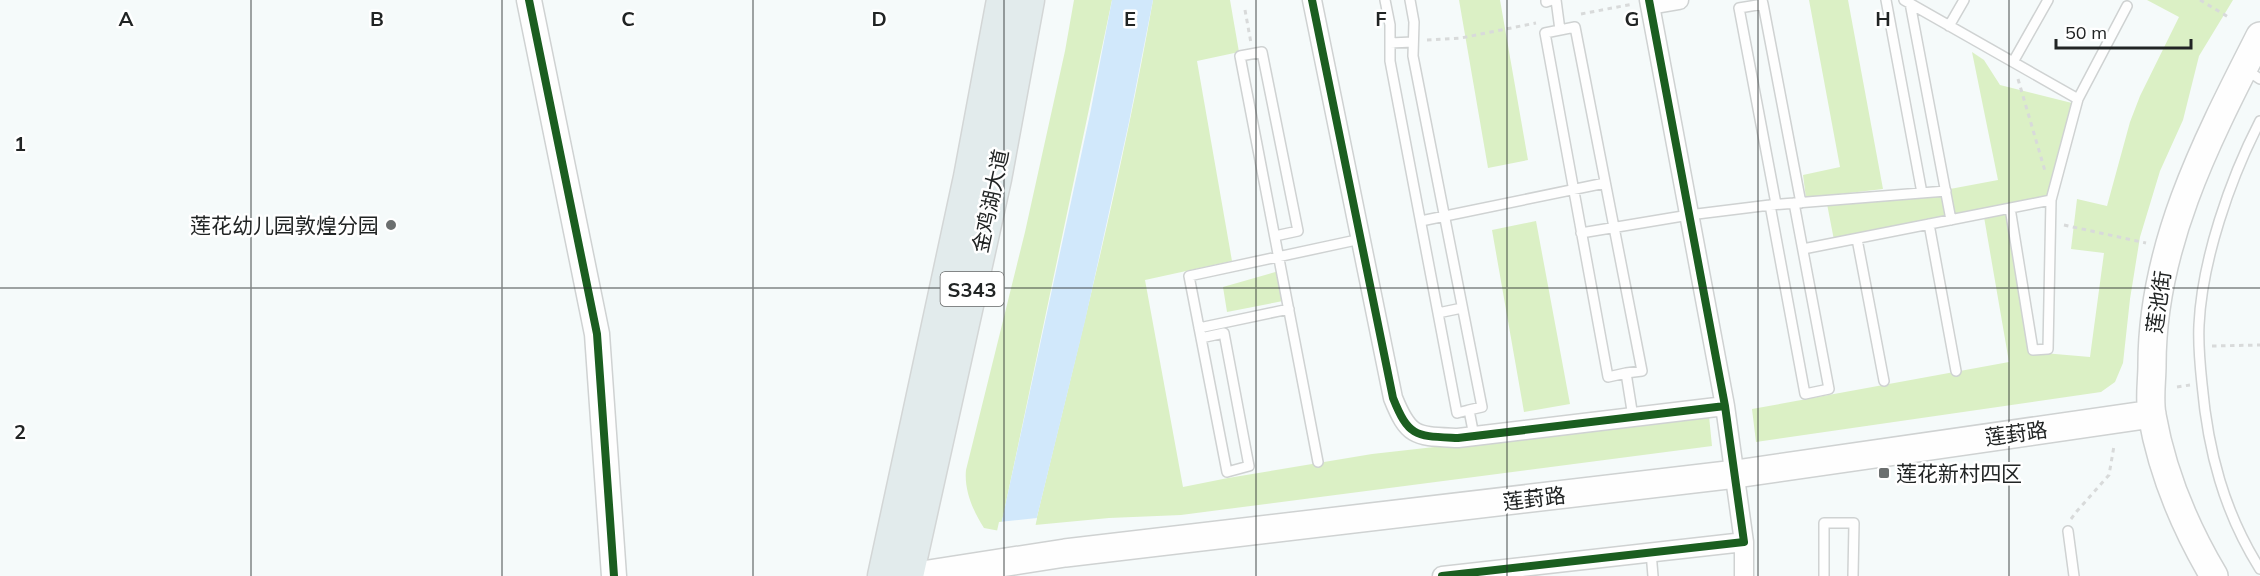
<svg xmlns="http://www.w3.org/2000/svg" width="2260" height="576" viewBox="0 0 2260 576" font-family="Mulish,'Noto Sans SC',sans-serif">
	<rect width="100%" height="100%" fill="#f5fafa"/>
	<path fill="#dbf0c5" d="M1074,0H1112L1000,531L984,528C973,511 964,490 966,470L1025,232L1065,51Z
		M1153,0H1230L1239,52L1197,61L1232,261L1145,280L1183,487L1228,478L1372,454L1709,416L1712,446L1181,515L1109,518L1035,525C1077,351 1122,177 1153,0Z
		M1459,0H1500L1528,160L1488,168Z
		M1809,0H1848L1883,189L1806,198L1803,175L1840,167Z
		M2147,0H2233L2199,56L2183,120L2160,171L2140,237L2130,299L2123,363L2115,382L2101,392L1756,442L1752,409L2009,362L1984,217L2009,213L2031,352L2090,357L2104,253L2071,249L2077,199L2107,206L2130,122L2140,96L2179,17Z
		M1972,52L1984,60L2000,85L2072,103L2047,198L1955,217L1950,189L1998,180Z
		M1942,194L1946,219L1834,240L1827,204Z
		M1536,221L1570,404L1524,412L1492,230Z
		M1279,271L1283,301L1227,312L1223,287Z"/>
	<path fill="#d1e8fb" d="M1112,0H1153L1129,122L1085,321L1035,525L990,576L1090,114Z"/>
	<path fill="#f5fafa" d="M1037,518L1025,576H987L999,522Z"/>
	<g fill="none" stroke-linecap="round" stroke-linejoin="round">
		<g stroke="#cfd2d2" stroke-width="12">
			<path id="service" d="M1385,0L1390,25V61L1457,413L1469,410
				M1410,0L1414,22L1413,56L1482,407L1469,410L1474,436
				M1546,0V2L1552,0
				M1556,0L1560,30
				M1762,0L1763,4L1739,8L1776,204
				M1886,0L1922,193
				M1904,0L2078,99
				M1910,3L1951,220
				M1763,4L1801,203
				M1949,26L1964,0
				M1390,43L1413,42
				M2013,62L2048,0
				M2245,69L2260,79
				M2260,121C2230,179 2202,260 2199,325C2198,345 2200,365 2202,384C2208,451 2224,512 2260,569
				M2051,200L2078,99L2127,6
				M1770,205L1805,394L1829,389L1794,203
				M1421,221L1605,183
				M1929,224L1956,371
				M1581,233L1689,215L1770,205L1946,191
				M1275,236L1298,231L1262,52L1240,56L1318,462
				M1857,239L1884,381
				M1803,249L2051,200L2048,349L2033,350L2010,208
				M1438,313L1462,308
				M1199,328L1289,309
				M1201,338L1224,333L1249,466L1227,472L1189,276L1361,239
				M1626,373L1642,371L1575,27L1545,33L1608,377L1626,373L1633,417
				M2068,531L2074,576
				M1651,552L1653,576
				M1824,576V523H1854L1853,576"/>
		</g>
		<g stroke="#cfd2d2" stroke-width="21">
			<path id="minor" d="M1312,0L1393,398C1409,438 1416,436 1458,438L1725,406L1744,542L1442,576
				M1649,0L1725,406
				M1650,5L1679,0
				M1744,542V576"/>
		</g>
		<g stroke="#cfd2d2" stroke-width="27">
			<path id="tertiary" d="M529,0L597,334L614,576"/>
		</g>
		<g stroke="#cfd2d2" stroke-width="30">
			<path id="secondary" d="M916,576L1065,553L1736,474L2152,414
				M2214,576C2185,527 2162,472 2152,415C2149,399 2152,381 2152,365C2152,245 2207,140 2260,36"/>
		</g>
		<g stroke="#d3d6d6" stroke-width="33">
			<path id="primary" d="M883,576L969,177L1002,0
				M908,576L996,179L1029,0"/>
		</g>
		<path stroke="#d8dada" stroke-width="3" stroke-dasharray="4.5 4.5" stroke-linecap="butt" d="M2200,0L2230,18
			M1245,10L1251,43
			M1581,14L1633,4
			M1427,40L1461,38L1536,23
			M2018,79L2045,171
			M2064,225L2146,243
			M2212,346L2260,345
			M2177,387L2190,385
			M2071,519L2077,511L2109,475L2114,446"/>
		<use href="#service" stroke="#fefefe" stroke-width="9"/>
		<use href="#minor" stroke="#fefefe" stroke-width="18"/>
		<use href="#tertiary" stroke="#fefefe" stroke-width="24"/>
		<use href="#secondary" stroke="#fefefe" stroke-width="27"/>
		<use href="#primary" stroke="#e2ebec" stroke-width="30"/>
		<g stroke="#fff" stroke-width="11">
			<path id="cycleway" d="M529,0L597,334L614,576
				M1312,0L1393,398C1409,438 1416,436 1458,438L1725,406L1744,542L1442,576
				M1649,0L1725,406"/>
		</g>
		<use href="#cycleway" stroke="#1b5e20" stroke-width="8"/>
	</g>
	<path fill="none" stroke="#212424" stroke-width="1.5" stroke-opacity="0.55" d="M251,0V576M502,0V576M753,0V576M1004,0V576M1256,0V576M1507,0V576M1758,0V576M2009,0V576M0,288H2260"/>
	<g fill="#6b6f6f" stroke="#fff" stroke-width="2">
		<circle cx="391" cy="225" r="6"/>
		<rect x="1878" y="467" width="12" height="12" rx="3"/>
	</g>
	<g text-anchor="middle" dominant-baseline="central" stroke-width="5" stroke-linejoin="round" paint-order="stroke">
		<rect fill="#fff" stroke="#646666" stroke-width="1.5" x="940.5" y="272" width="63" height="34" rx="4.5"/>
		<g font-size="20" font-weight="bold" fill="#212424">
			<text x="972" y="289">S343</text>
		</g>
		<g font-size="21" fill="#212424" stroke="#fff">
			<text transform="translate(990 201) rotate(-78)">金鸡湖大道</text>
			<text transform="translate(2158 302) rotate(-82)">莲池街</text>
			<text transform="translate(2016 433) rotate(-8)">莲葑路</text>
			<text transform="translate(1534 498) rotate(-7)">莲葑路</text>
		</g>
		<g font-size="21" fill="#212424" stroke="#fff" text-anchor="end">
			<text x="379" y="225">莲花幼儿园敦煌分园</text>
			<text x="1896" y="473" text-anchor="start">莲花新村四区</text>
		</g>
	</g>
	<g font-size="20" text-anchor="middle" font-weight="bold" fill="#212424" stroke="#fff" stroke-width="5" stroke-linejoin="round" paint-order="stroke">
		<text x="126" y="26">A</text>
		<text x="377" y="26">B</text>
		<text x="628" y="26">C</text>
		<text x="879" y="26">D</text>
		<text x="1130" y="26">E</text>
		<text x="1381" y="26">F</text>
		<text x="1632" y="26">G</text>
		<text x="1883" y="26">H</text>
		<text x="20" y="151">1</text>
		<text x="20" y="439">2</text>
	</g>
	<path d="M2056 39v9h135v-9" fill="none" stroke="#212424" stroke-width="3"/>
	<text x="2065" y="39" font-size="18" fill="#212424" stroke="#ffffff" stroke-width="4.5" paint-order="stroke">50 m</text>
</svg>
